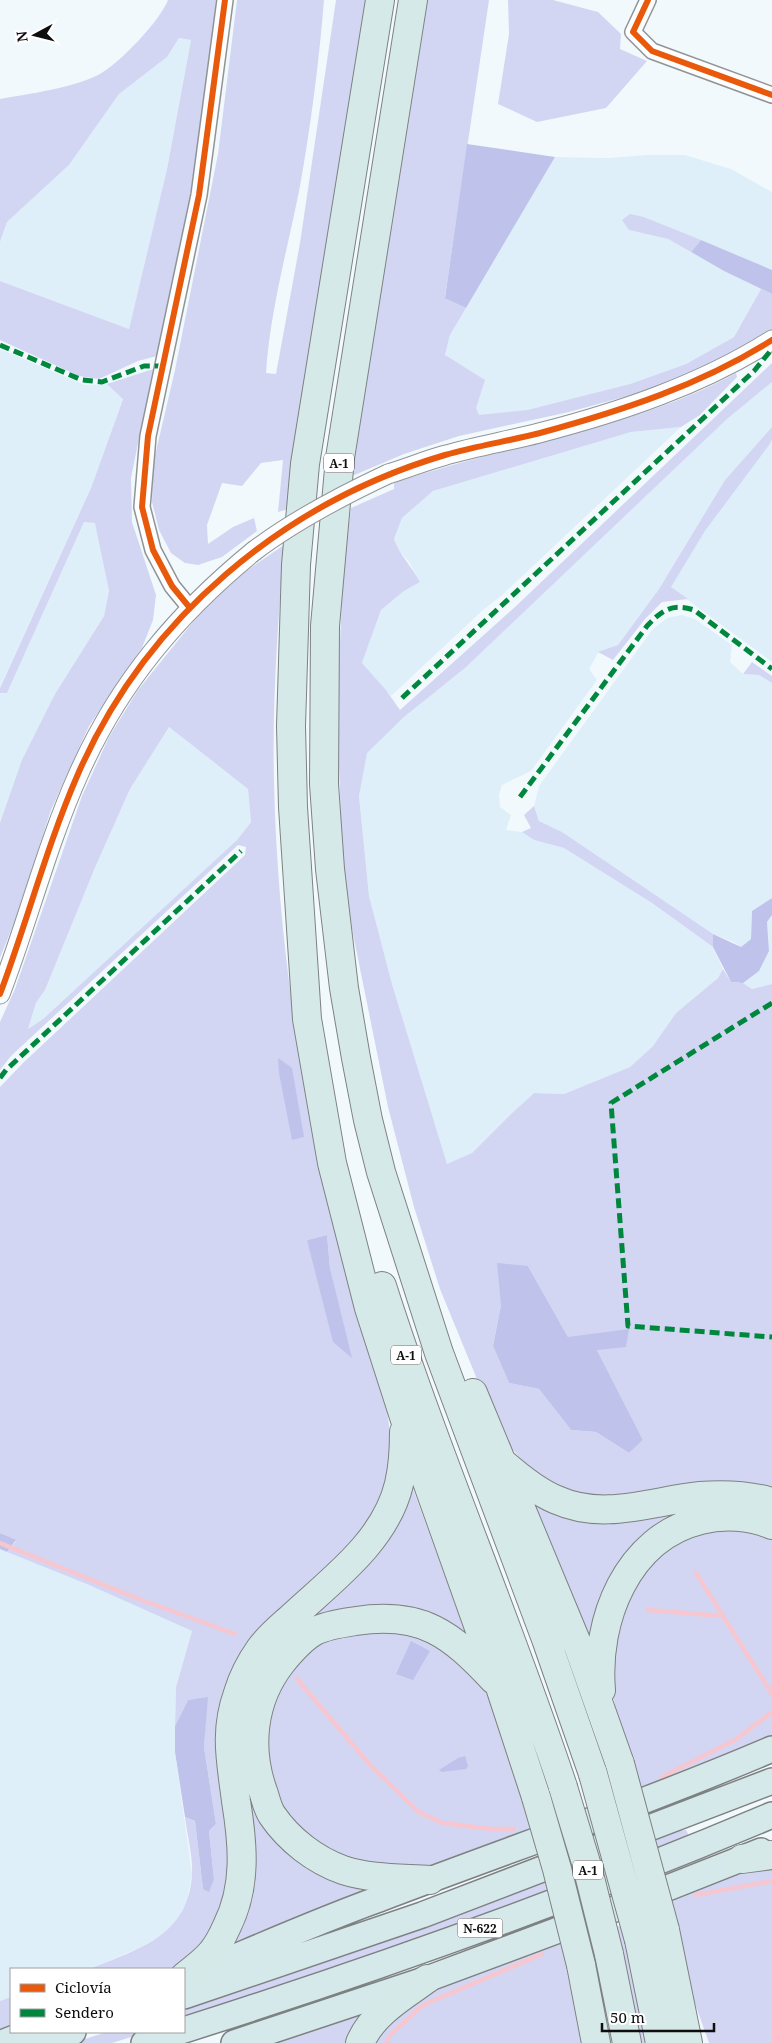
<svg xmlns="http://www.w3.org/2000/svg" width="772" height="2043" viewBox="0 0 772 2043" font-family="'Noto Serif',serif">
	<rect width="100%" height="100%" fill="#f2f9fc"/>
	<path fill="#deeff9" d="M179,38L191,40L167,169L129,329L0,281V242L7,222L69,165L119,94L167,57Z
		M647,155H685L731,169L772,192V270L644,217L629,230L668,239L724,271L761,289L734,337L686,364L630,384L527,410L479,416L445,355L450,335L555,157L608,158Z
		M0,349L85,385L107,384L123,398L91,488L0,687Z
		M772,382V427L725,480L659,589L618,645L598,653L589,669L597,680L531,771L502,785L499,795L500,807L511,815L506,830L522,832L534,840L564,848L652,903L713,947L723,969L718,978L676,1013L653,1046L630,1067L564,1094L534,1093L512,1113L472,1153L447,1165L392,984L369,896L359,796L366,753L404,717L465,668L727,419Z
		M681,427L501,596L483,610L391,696L362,663L381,610L404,591L420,582L409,562L398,549L394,539L402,518L433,491L631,432Z
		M772,440V662L670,587L705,531Z
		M84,522L96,523L109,591L104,616L55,694L0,823V693H7Z
		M682,615L695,619L732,645L730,662L743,674L759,675L772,683V898L752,911L751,939L741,947L733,942L713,934L683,916L562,832L539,821L534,806L539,786L652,630L667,618Z
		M169,727L248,789L251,822L237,840L43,1019L28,1029L36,1003L45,990L94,870L130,789Z
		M772,915V984L752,989L743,983L759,971L769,951L767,922Z
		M0,1549L89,1585L192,1631L176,1687L175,1726V1752L192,1873L187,1902L176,1922L162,1935L141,1947L90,1969H11V1997L0,2001Z"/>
	<path fill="#d2d6f3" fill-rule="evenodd" d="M168,0H216L207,80L185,229L157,356L138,361L99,379L79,376L0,340V281L129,329L167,169L191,40L179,38L167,57L119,94L69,165L7,222L0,242V99C28,94 73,88 98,75C118,65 160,21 168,0Z
		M237,0H324C319,62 311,124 300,186C288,248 270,310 266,373L276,374L300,243L336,0H366L351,111L288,509L278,512L283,460L261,463L242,486L222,483L207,525L208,544L233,527L254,518L257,531L222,557L198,565L185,563L171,553L159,530L152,502L153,464L175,370L218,154Z
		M423,0H489L445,297L466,308L450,335L445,355L485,380L476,408L479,415L527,410L630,384L686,364L734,337L761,289L772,294V330L723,360L646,391L569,412L459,436L404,454L352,476L411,92Z
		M508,0H553L598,12L621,34L620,49L647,61L606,108L537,122L498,104L509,34Z
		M630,214L644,217L701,240L691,252L668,239L629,230L622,220Z
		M772,363V382L727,419L465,668L404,717L367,753L359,796L369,896L392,984L447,1164L472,1153L512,1113L534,1093L564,1094L630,1067L653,1046L676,1013L718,978L723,969L731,982L743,983L752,989L772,984V1491L601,1499L570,1493L538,1478L513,1450L495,1423L440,1289L414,1207L388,1107L352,929L342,849L337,709L343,575L351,508L394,489V483C493,449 599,434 695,393C709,387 723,380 736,373L737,377L700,415L681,427L631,432L433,491L402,518L394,539C399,554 412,567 420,582L404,591L381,610L362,663L386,690L400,710L515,607ZM528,1266L568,1337L597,1350L643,1440L629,1453L596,1432L571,1430L539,1389L509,1383L493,1346L501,1305Z
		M153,369L131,478L132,522L156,595L153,620L142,648L89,726L51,810L15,920L0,958V823L22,760L55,694L104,616L109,591L95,523L84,522L7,693H0V688L91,488L123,399L107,384Z
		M772,427V440L769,445L705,531L671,587L688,599L662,602L645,619L613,660L598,652L618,645L659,589L725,480Z
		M284,545C278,623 272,703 274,781C276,877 286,975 302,1069C320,1183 356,1294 386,1405C391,1435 395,1464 385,1493C381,1505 373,1516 367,1527L218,1718L216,1760L232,1860V1884L210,1939L173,1969H90C139,1948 188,1937 192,1874C193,1856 187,1835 185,1817L195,1821L203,1889L214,1879L209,1831L216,1824L204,1747L207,1698L188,1700L175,1726L176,1687L192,1631L89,1585L7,1552L16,1541L0,1533V1087L23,1063L245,855L246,847L238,845L11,1056L0,1070V1022L15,989L82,796L109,737L138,690L197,617L233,580ZM169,727L248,789L251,822L237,840L43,1019L28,1029L36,1003L45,990L94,870L130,789ZM327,1235L330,1268L340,1312L307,1240Z
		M752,662L772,676V683L759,675L743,674Z
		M534,806L539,821L562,832L713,934V947L652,903L564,848L534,840L522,832L531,828L524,815Z
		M409,1478L468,1639L434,1619L404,1611L362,1610L323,1623L291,1641L269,1665L249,1701L243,1733L244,1766L259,1811L283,1846L326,1874L382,1888L226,1951L240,1924L248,1891L250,1853L245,1804L235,1755L239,1710L255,1673L283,1635L335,1592L370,1557L397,1516Z
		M528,1494L717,1501L680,1517L591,1654Z
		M711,1526L772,1536V1736L757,1744L640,1793L622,1739L612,1691L613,1645L634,1583L656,1555Z
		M390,1629L441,1643L484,1689L498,1717L537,1831L467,1856L424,1868L355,1862L323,1850L284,1819L268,1789L267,1706L304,1652L337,1634Z
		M686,1830L689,1836L681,1842L415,1941L184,2020V2007L676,1831Z
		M772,1867V2043H709L687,1981L670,1899L728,1877Z
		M622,1925L649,2043H638L624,1957L616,1927Z
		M564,1939L583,2043H372L389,2020L441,1984Z
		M595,1960L612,2043H606L590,1962Z
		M11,1997V2025L0,2029V2001Z
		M366,2012L352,2043H269Z
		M107,2032H147L112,2043H72Z"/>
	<path fill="#bfc2ea" d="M467,144L555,157L466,308L445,298Z
		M701,240L772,270V294L724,271L691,252Z
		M772,898V915L767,922L769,951L759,971L743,983L731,982L713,947V934L741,947L751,939L752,911Z
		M278,1058L292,1068L304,1137L292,1140L279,1073Z
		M327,1235L330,1268L352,1358L333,1342L307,1240Z
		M497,1263L528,1266L568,1337L629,1329L626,1347L597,1350L643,1440L629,1453L596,1432L571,1430L539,1389L509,1383L493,1346L501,1305Z
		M0,1533L16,1540L7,1552L0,1549Z
		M411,1641L430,1651L413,1680L396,1674Z
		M208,1697L204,1747L216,1824L209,1831L214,1879L209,1892L203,1889L195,1821L185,1817L175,1752V1726L188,1700Z
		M465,1756L468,1766L466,1769L442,1772L439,1770L458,1758Z"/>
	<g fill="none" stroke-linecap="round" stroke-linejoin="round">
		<path stroke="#f6c7d0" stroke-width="4.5" d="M0,1543L139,1599L235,1634
			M696,1573L772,1694
			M648,1610L723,1616
			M297,1679L371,1766L420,1813L443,1823L491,1829H514
			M662,1777L735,1740L772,1712
			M696,1895L772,1881
			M386,2043L391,2034L423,2005L542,1954"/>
		<g stroke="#919495" stroke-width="18">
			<path id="minor" d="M648,0L633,32L652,51L772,95
				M190,608L172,586L153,550L142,507L148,436L199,195L225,0"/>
		</g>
		<g stroke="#919495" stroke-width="21">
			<path id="tertiary" d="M388,474C408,468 427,460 446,455C477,446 508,441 539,433C620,412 701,385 772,340
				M0,994C28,921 47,844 79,773C119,683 178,613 254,551"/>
		</g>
		<g stroke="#7e8182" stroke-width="28">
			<path id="trunk" d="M190,1976C253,1950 315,1922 379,1899C510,1849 643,1804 772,1749
				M184,1996L422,1915L772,1781
				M184,2030C382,1967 580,1896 772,1815
				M2,2043L30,2032
				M37,2043L73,2032
				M144,2043L179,2032
				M234,2043L427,1979L612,1910L761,1851"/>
		</g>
		<g stroke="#7e8182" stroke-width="30">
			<path id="motorway" d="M380,0L305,464L296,565L291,726L293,807L307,1019L332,1163L369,1308L405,1420L499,1684L536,1797
				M413,0L340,458L325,626L324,784L330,869L344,988L356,1058L368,1120L381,1172L439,1353L546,1639L593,1774
				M382,1286C436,1455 507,1618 563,1787
				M473,1393L579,1648L620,1764
				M503,1463C519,1477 537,1492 557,1500C604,1521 652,1501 700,1496C724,1494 748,1495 772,1502
				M601,1690C595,1620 627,1538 701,1520C724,1514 750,1516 772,1525
				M742,1859L772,1855
				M430,1880C402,1878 370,1879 343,1870C315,1860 289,1840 272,1815C268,1809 266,1801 264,1794C247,1749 252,1700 282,1662C291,1651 302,1638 315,1631C327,1625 343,1623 356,1621C422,1611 451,1634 494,1680
				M665,1930L688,2043
				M639,1940L660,2043
				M609,1954L627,2043
				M581,1965L596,2043
				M184,1977C193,1969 204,1962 212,1952C218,1945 223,1935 227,1926C247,1886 243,1844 236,1801C231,1761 224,1732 238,1693C243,1677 250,1663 260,1649C269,1636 282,1626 294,1615C334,1578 386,1540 399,1484C403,1467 404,1449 404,1432
				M360,2043C372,2014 402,1997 427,1979"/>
		</g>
		<use href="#minor" stroke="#fdfeff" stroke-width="15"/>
		<use href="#tertiary" stroke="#fdfeff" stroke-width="19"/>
		<use href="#trunk" stroke="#d6e9ea" stroke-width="25"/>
		<use href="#motorway" stroke="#d5eae8" stroke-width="28"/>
		<g stroke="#919495" stroke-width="21" stroke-linecap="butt">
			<path id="tertiary-bridge" d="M254,551C295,520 341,496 388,474"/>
		</g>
		<g stroke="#7e8182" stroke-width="30" stroke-linecap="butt">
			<path id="motorway-bridge" d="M620,1764L665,1930
				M593,1774L639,1940
				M563,1787L587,1866L609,1954
				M536,1797L557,1869L581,1965"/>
		</g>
		<use href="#tertiary-bridge" stroke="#fdfeff" stroke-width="19"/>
		<use href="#motorway-bridge" stroke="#d5eae8" stroke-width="28"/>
		<path stroke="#00873e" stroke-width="5" stroke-dasharray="10 5" stroke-linecap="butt" d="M0,345L82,380L102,382L144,366H164
			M402,698L754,371L772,349
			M520,797L647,626C662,610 672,603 694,610L772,669
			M772,1003L611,1103L628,1326L772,1337
			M0,1078L6,1070L241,851"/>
		<g stroke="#fff" stroke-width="9">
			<path id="cycleway" d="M648,0L633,32L652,51L772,95
				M190,608L172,586L153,550L142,507L148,436L199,195L225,0
				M0,994C27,922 47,845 78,774C146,618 283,503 445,455C476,446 509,441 540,433C621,411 701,385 772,340"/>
		</g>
		<use href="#cycleway" stroke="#e8590c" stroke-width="6"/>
	</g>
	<g text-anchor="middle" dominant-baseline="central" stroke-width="5" stroke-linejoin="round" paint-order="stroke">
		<g fill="#fff" stroke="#565656" stroke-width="1">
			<rect x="324" y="453.5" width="30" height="19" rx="4"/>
			<rect x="391" y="1345.5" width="30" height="19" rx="4"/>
			<rect x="573" y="1860.5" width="30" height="19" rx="4"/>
			<rect x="457.5" y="1918.5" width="45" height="19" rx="4"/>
		</g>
		<g font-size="12" font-weight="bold" fill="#0e0e0e">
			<text x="339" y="463">A-1</text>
			<text x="406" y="1355">A-1</text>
			<text x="588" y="1870">A-1</text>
			<text x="480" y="1928">N-622</text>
		</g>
	</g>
	<rect x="10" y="1968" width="175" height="65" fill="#ffffff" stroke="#9f9f9f"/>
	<rect x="20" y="1984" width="25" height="8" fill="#e8590c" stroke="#9f9f9f"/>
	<text x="55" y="1993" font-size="15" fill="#0e0e0e">Ciclovía</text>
	<rect x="20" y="2009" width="25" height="8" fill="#00873e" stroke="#9f9f9f"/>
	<text x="55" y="2018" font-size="15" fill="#0e0e0e">Sendero</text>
	<g transform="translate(35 35) rotate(263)" stroke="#ffffff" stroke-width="4" paint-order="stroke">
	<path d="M0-4L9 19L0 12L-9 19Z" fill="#0e0e0e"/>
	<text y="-8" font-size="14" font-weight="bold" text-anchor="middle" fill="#0e0e0e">N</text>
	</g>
	<path d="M602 2023v8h112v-8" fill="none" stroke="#0e0e0e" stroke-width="2.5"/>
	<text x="610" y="2023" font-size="15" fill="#0e0e0e" stroke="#ffffff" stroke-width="4" paint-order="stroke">50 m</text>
</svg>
